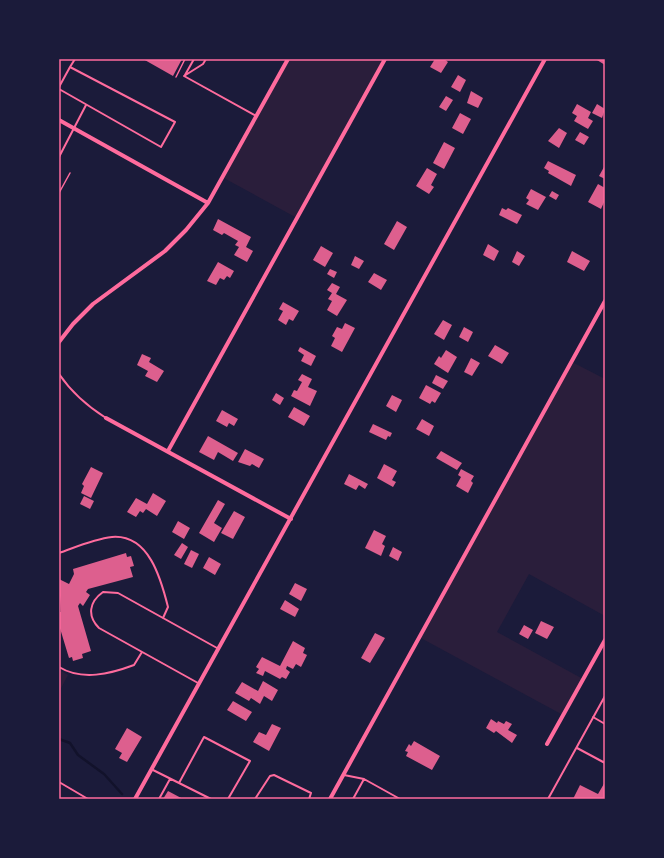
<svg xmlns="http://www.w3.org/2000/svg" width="664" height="858" viewBox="0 0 664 858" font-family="'DM Sans',sans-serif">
	<rect width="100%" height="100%" fill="#1b1b3a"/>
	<path fill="#2a1e3b" d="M288,59H385L297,218L222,177Z
		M572,362L605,379V616L529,574L497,632L583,679L563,715L419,637Z
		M59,670L68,675L59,692Z"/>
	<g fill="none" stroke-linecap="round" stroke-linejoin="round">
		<path stroke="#12122b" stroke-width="2.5" d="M59,739L70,743L78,755L104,774L122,794"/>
	</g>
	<path fill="#dd5f8e" d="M143,59H182L173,76Z
		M435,59H444L448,62L441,73L430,67Z
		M597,59H605V65L597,60Z
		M458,75L466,80L460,92L451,87Z
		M471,91L483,98L478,108L467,103Z
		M446,96L453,100L446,111L439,107Z
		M577,104L591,112L588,118L593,121L588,129L574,121L577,116L572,113Z
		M597,104L605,109L602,118L592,113Z
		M460,113L471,119L463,134L452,128Z
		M559,128L567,133L559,148L548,141Z
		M580,132L589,137L584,145L575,140Z
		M444,142L455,148L444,169L433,163Z
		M548,161L576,175L571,186L548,173L549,171L544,168Z
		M604,167H605V179L599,176Z
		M427,168L437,174L431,185L434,187L429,194L416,186Z
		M598,184L605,188V200L601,209L588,202Z
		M531,189L546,197L538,210L526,204L529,200L526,198Z
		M552,191L559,195L556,200L549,196Z
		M502,208L506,210L508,208L522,215L517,224L499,215Z
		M218,219L251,237L246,247L253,251L247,262L234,255L239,247L235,245L238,241L224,233L222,235L213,230Z
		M397,221L407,227L394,250L384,244Z
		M488,244L499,251L494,261L483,255Z
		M321,246L333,253L325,267L313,260Z
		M517,251L525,256L519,266L512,262Z
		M572,251L590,261L584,271L567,262Z
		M355,256L364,261L359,269L351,265Z
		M218,262L234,271L230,278L227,276L224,280L220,278L216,285L207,281Z
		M330,269L337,272L334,278L327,274Z
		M374,273L387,280L381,290L368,282Z
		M332,283L340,287L336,294L347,300L337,316L327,310L332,301L328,299L332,293L327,290Z
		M283,302L299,311L293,321L289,319L286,325L278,320L283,311L279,309Z
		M443,320L452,325L444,340L434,334Z
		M345,323L355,328L342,352L331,346L335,338L332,336L337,327L342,329Z
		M464,327L473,332L468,342L459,337Z
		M495,345L509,353L502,364L488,356Z
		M300,347L316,356L311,366L301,361L304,355L298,351Z
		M446,350L457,357L448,373L434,364L439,356L441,358Z
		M142,354L151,358L149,362L164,371L157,382L145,376L148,371L137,365Z
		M471,358L480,363L472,376L464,372Z
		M302,374L312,379L308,387L317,391L310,406L291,396L294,390L297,391L302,382L298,380Z
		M436,375L448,381L443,389L432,383Z
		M426,385L441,393L435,403L432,401L430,404L419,398Z
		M276,393L284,398L280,405L272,400Z
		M392,395L402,400L396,412L386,406Z
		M294,407L310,416L304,426L288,417Z
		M222,410L238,419L234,426L229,423L227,427L216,421Z
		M422,419L434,426L429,436L416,429Z
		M373,424L392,433L390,437L388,436L386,440L369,432Z
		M208,436L238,453L233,461L218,452L214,460L199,452Z
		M245,449L264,459L259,468L252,464L250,466L238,462Z
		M441,451L462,463L457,470L436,458Z
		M384,464L397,471L392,480L396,482L393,487L377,478Z
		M91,467L103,473L91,498L81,493L84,486L82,484Z
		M461,469L474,476L471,481L473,483L468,493L456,486L461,477L458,475Z
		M349,474L368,484L365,489L359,485L356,490L344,484Z
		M153,493L166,501L157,516L146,509L143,513L140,511L136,517L127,512L136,498L147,504Z
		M84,496L94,501L90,509L80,504Z
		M218,500L225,504L214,523L222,528L214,542L199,533Z
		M234,511L245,517L233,539L221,533Z
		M178,521L190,528L184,539L172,532Z
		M374,530L386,536L382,544L385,546L381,556L365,548Z
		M182,543L188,547L181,559L174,555Z
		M393,547L402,552L398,561L389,556Z
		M191,550L199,554L192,568L184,564Z
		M126,553L127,557L131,556L134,566L130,567L133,577L88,589L86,592L90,595L83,606L80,603L78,606L91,651L82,654L83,658L73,661L72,657L69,658L59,625V612H61L59,579L69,584L74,574L73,569Z
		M209,557L221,564L215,575L203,568Z
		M295,583L307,589L301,601L289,594Z
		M285,600L299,609L295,617L280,609Z
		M541,621L554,627L547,639L535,633Z
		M524,625L533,630L528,639L519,634Z
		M375,633L385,638L370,663L361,658Z
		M293,641L305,648L303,653L307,655L301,667L296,664L293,669L287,666L286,669L290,672L286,679L282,677L280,679L265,671L263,676L256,673L259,669L256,667L262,657L280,666Z
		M263,681L278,690L272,701L264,696L260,704L251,698L249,701L235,693L242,682L258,691Z
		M233,701L252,712L246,721L227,710Z
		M491,719L497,723L498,721L504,724L506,721L512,724L508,730L517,735L512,743L496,731L494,733L486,728Z
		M272,724L281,728L269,751L253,742L259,732L266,735Z
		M127,728L142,737L127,762L119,758L122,753L115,749Z
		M414,741L440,756L432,770L406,756L408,752L405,751L409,744L411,746Z
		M605,782V799H573L580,785L598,794Z
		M168,791L183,799H163Z"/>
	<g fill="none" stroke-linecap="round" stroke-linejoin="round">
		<path stroke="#ff6b9d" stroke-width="1.5" d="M176,77L185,59
			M59,193L70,173"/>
		<path stroke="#ff6b9d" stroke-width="2" d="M206,59L203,64L184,76L256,116
			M70,67L75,59
			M185,75L194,59
			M59,87L70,67L175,122L161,147L59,89
			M59,157L86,105
			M59,374C72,393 87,406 106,418
			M59,553C76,547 94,539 112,537C149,534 161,579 168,607L163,618
			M59,667C82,681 110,674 134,665L142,652
			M198,683L99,628C87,616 89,602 103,592L118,593L217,648
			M593,717L605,724
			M577,748L605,763
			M151,769L211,799
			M344,775L364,779
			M59,782L88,799
			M179,783L204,737L250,761L228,799
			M159,799L170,779
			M255,799L270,776L274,775L311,793L309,799
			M353,799L364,779L400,799
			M548,799L605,696"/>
		<path stroke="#ff6b9d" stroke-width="4" d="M59,120L208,203
			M59,342L73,324L93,304L165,251L186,230L208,203L288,59
			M106,418L291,519
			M168,451L385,59
			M547,744L605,640
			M135,799L545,59
			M330,799L605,301"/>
	</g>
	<rect width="664" height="858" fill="none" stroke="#1b1b3a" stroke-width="120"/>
	<rect x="60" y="60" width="544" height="738" fill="none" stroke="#ff6b9d" stroke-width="1.5"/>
</svg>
